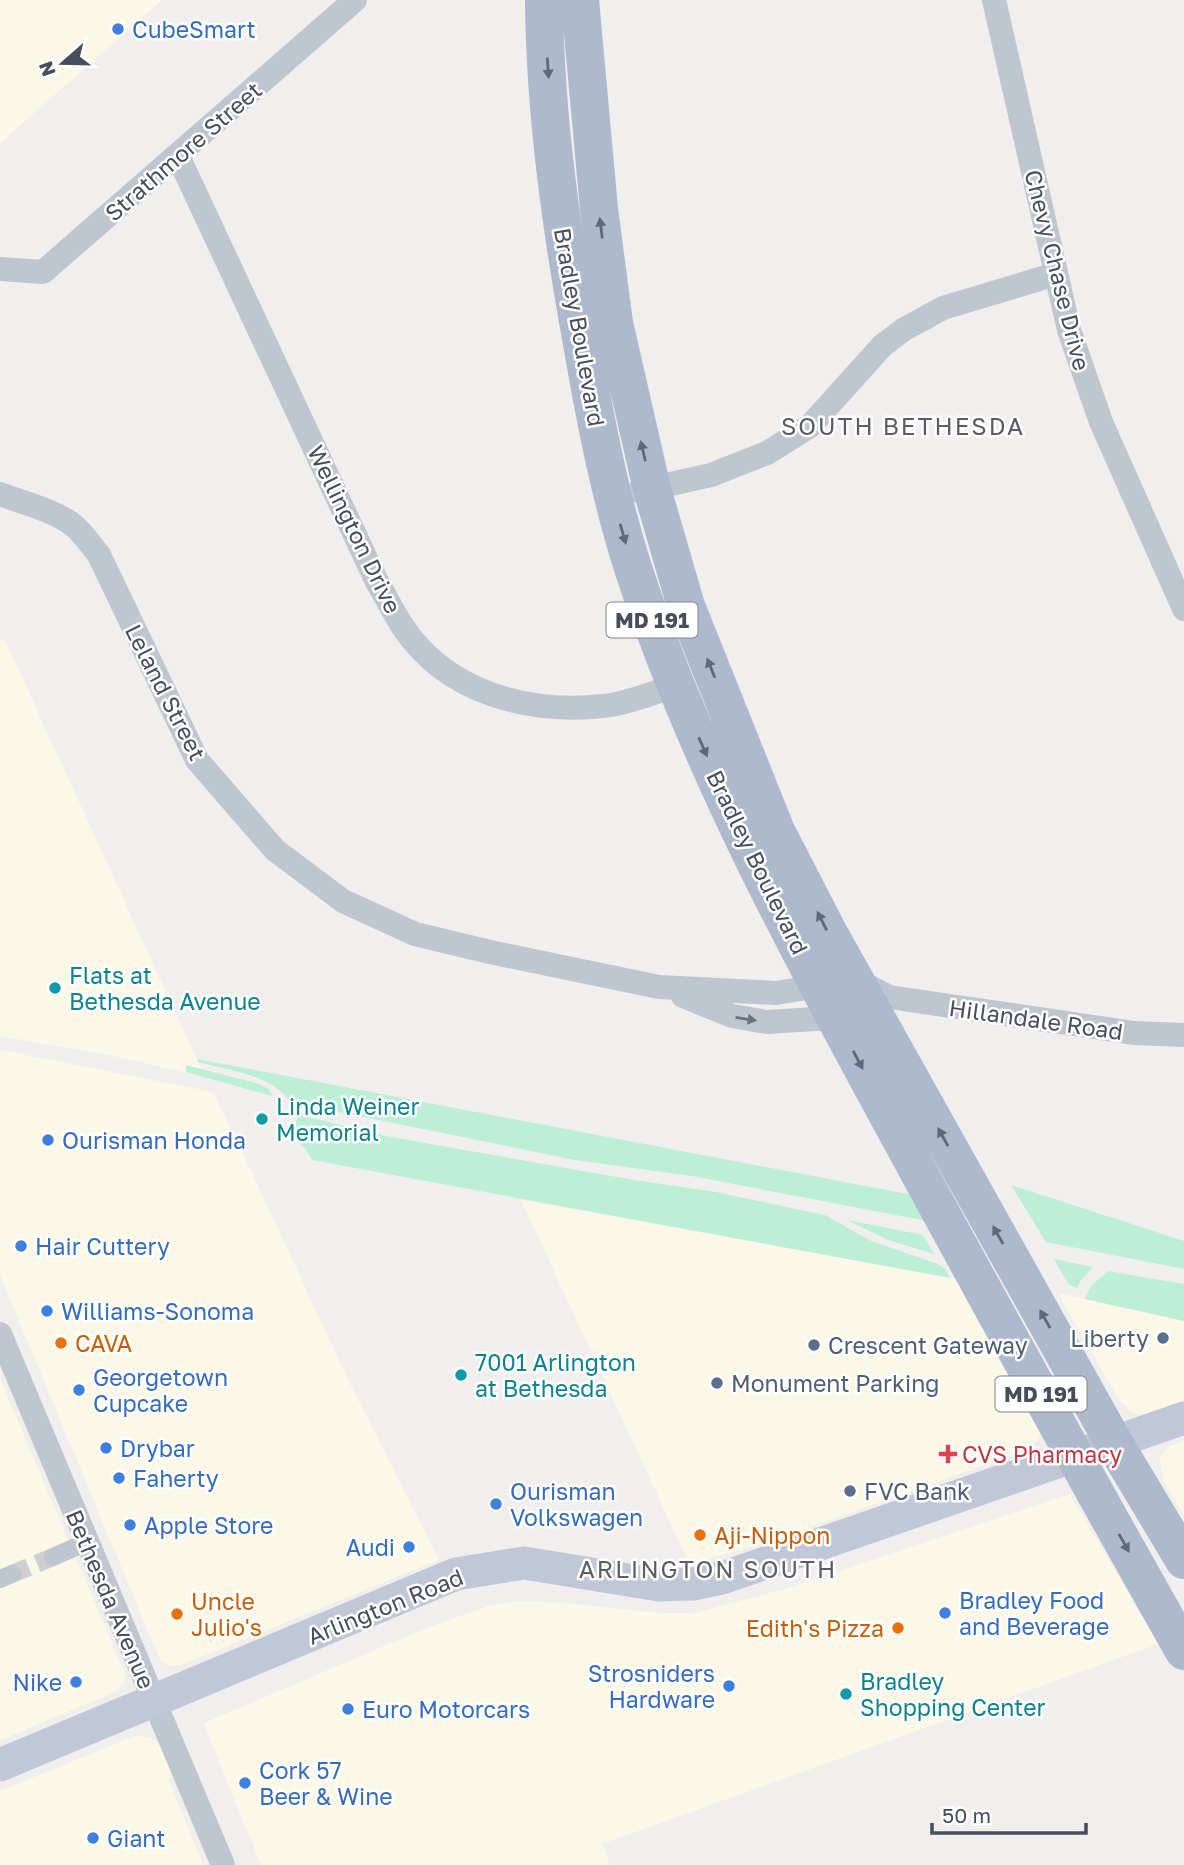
<svg xmlns="http://www.w3.org/2000/svg" width="1184" height="1865" viewBox="0 0 1184 1865" font-family="'Golos Text',sans-serif">
	<rect width="100%" height="100%" fill="#f1eeee"/>
	<path fill="#fcf8e7" d="M0,0H162L0,143Z
		M4,638L205,1077L114,1056L0,1036V641Z
		M0,1050L209,1091L214,1095L256,1181L348,1380L439,1560L181,1665L168,1666L160,1660L0,1275Z
		M521,1200L961,1279L1041,1431L1039,1438L1029,1449L850,1513L752,1547L689,1563Z
		M1058,1293L1184,1321V1400L1147,1413L1137,1414L1128,1409L1118,1398Z
		M0,1379L125,1674L124,1683L115,1692L0,1740Z
		M1184,1440V1516L1164,1481L1160,1461L1161,1456L1170,1446Z
		M1070,1494L1158,1644L602,1844L610,1865H261L204,1723L424,1629L491,1605L515,1601L564,1603L660,1613H694L792,1587Z
		M135,1736L149,1737L158,1743L167,1756L176,1775L168,1779L203,1865H0V1791Z"/>
	<path fill="#bcefd6" d="M197,1059L913,1195L927,1221L692,1176L575,1160L290,1102C276,1076 225,1069 198,1062Z
		M186,1065L256,1083L269,1089L272,1096L186,1072Z
		M300,1115L386,1136L634,1180L716,1192L825,1215L871,1241L938,1264L945,1269L950,1278L312,1160L305,1148L287,1133Z
		M1011,1185L1184,1241V1269L1046,1242Z
		M847,1220L923,1235L934,1254L888,1240Z
		M1054,1259L1093,1267L1081,1280L1077,1288L1069,1285Z
		M1108,1271L1184,1284V1321L1085,1299L1091,1286Z"/>
	<g fill="none" stroke-linecap="round" stroke-linejoin="round">
		<path stroke="#cfced1" stroke-width="18" stroke-dasharray="18 9" stroke-linecap="butt" d="M12,1574L53,1557"/>
		<path stroke="#bec6d0" stroke-width="18" d="M53,1557L87,1542
			M0,1579L12,1574"/>
		<path stroke="#bec6d0" stroke-width="24" d="M994,0L1069,330L1101,422L1184,609
			M178,156L376,580C385,595 393,612 403,627C447,693 528,714 603,706C627,704 653,692 676,686
			M0,269L43,272L355,0
			M639,491L711,475L767,453L810,426L882,346L903,330L943,308L1056,274
			M0,494C21,502 56,511 73,525C83,533 91,545 99,555L197,760L275,850L343,901L415,934L490,952L659,987L776,993L856,980L889,997L1134,1033L1184,1035
			M683,996L732,1016L767,1022L848,1017
			M0,1334L223,1865"/>
		<path stroke="#c0c8d7" stroke-width="33" d="M0,1765L456,1574L524,1563L659,1585L693,1584L722,1578L1184,1418"/>
		<path stroke="#adb9cd" stroke-width="38" d="M544,0C545,117 562,234 583,349C596,423 610,496 633,568C697,763 794,943 892,1123C988,1300 1085,1476 1184,1651
			M580,0L599,209L614,323L652,489L686,606L776,831L827,930L1114,1443L1184,1560"/>
	</g>
	<defs><path id="oneway-solid" d="M-6-.8H1V-3.2L6.5 0L1 3.2V.8H-6Z" transform="scale(1.75)"/></defs>
	<g fill="#606978">
		<use href="#oneway-solid" transform="translate(548 68) rotate(86)"/>
		<use href="#oneway-solid" transform="translate(601 228) rotate(-97)"/>
		<use href="#oneway-solid" transform="translate(643 451) rotate(-103)"/>
		<use href="#oneway-solid" transform="translate(623 534) rotate(74)"/>
		<use href="#oneway-solid" transform="translate(711 668) rotate(-112)"/>
		<use href="#oneway-solid" transform="translate(703 747) rotate(66)"/>
		<use href="#oneway-solid" transform="translate(822 921) rotate(-117)"/>
		<use href="#oneway-solid" transform="translate(858 1060) rotate(62)"/>
		<use href="#oneway-solid" transform="translate(943 1137) rotate(-119)"/>
		<use href="#oneway-solid" transform="translate(998 1235) rotate(-119)"/>
		<use href="#oneway-solid" transform="translate(1045 1319) rotate(-119)"/>
		<use href="#oneway-solid" transform="translate(1124 1543) rotate(61)"/>
	</g>
	<use fill="#6a727e" href="#oneway-solid" transform="translate(746 1019) rotate(9)"/>
	<g fill="#3f7fe0" stroke="#fff" stroke-width="2.5">
		<circle cx="118" cy="29" r="7"/>
		<circle cx="48" cy="1140" r="7"/>
		<circle cx="21" cy="1246" r="7"/>
		<circle cx="47" cy="1311" r="7"/>
		<circle cx="79" cy="1390" r="7"/>
		<circle cx="106" cy="1448" r="7"/>
		<circle cx="119" cy="1478" r="7"/>
		<circle cx="496" cy="1504" r="7"/>
		<circle cx="130" cy="1525" r="7"/>
		<circle cx="409" cy="1547" r="7"/>
		<circle cx="945" cy="1613" r="7"/>
		<circle cx="76" cy="1682" r="7"/>
		<circle cx="729" cy="1686" r="7"/>
		<circle cx="348" cy="1709" r="7"/>
		<circle cx="245" cy="1783" r="7"/>
		<circle cx="93" cy="1838" r="7"/>
	</g>
	<g fill="#0f9aa8" stroke="#fff" stroke-width="2.5">
		<circle cx="55" cy="988" r="7"/>
		<circle cx="262" cy="1119" r="7"/>
		<circle cx="461" cy="1375" r="7"/>
		<circle cx="846" cy="1694" r="7"/>
	</g>
	<g fill="#5c6f8a" stroke="#fff" stroke-width="2.5">
		<circle cx="1163" cy="1338" r="7"/>
		<circle cx="814" cy="1345" r="7"/>
		<circle cx="717" cy="1383" r="7"/>
		<circle cx="850" cy="1491" r="7"/>
	</g>
	<g fill="#e8710a" stroke="#fff" stroke-width="2.5">
		<circle cx="61" cy="1343" r="7"/>
		<circle cx="700" cy="1535" r="7"/>
		<circle cx="177" cy="1614" r="7"/>
		<circle cx="898" cy="1628" r="7"/>
	</g>
	<path fill="#e0444e" stroke="#fff" stroke-width="2.5" d="M944.5 1443.5h7v7h7v7h-7v7h-7v-7h-7v-7h7z"/>
	<g text-anchor="middle" dominant-baseline="central" stroke-width="5" stroke-linejoin="round" paint-order="stroke">
		<g fill="#fff" stroke="#7e838c" stroke-width="2">
			<rect x="606.5" y="602.5" width="91" height="35" rx="5"/>
			<rect x="995.5" y="1376.5" width="91" height="35" rx="5"/>
		</g>
		<g font-size="21" font-weight="bold" fill="#464e5b">
			<text x="652" y="620">MD 191</text>
			<text x="1041" y="1394">MD 191</text>
		</g>
		<g font-size="23" fill="#366cbe" stroke="#fff" text-anchor="start">
			<text x="132" y="29">CubeSmart</text>
			<text x="62" y="1140">Ourisman Honda</text>
			<text x="35" y="1246">Hair Cuttery</text>
			<text x="61" y="1311">Williams-Sonoma</text>
			<text x="93" y="1377">Georgetown<tspan x="93" dy="26">Cupcake</tspan></text>
			<text x="120" y="1448">Drybar</text>
			<text x="133" y="1478">Faherty</text>
			<text x="510" y="1491">Ourisman<tspan x="510" dy="26">Volkswagen</tspan></text>
			<text x="144" y="1525">Apple Store</text>
			<text x="395" y="1547" text-anchor="end">Audi</text>
			<text x="959" y="1600">Bradley Food<tspan x="959" dy="26">and Beverage</tspan></text>
			<text x="715" y="1673" text-anchor="end">Strosniders<tspan x="715" dy="26">Hardware</tspan></text>
			<text x="62" y="1682" text-anchor="end">Nike</text>
			<text x="362" y="1709">Euro Motorcars</text>
			<text x="259" y="1770">Cork 57<tspan x="259" dy="26">Beer &amp; Wine</tspan></text>
			<text x="107" y="1838">Giant</text>
		</g>
		<g font-size="23" fill="#464e5b" stroke="#fff">
			<text transform="translate(183 151) rotate(-41)">Strathmore Street</text>
			<text transform="translate(1058 270) rotate(76)">Chevy Chase Drive</text>
			<text transform="translate(580 327) rotate(80)">Bradley Boulevard</text>
			<text transform="translate(355 529) rotate(64)">Wellington Drive</text>
			<text transform="translate(166 692) rotate(63)">Leland Street</text>
			<text transform="translate(758 862) rotate(64)">Bradley Boulevard</text>
			<text transform="translate(1036 1019) rotate(8)">Hillandale Road</text>
			<text transform="translate(111 1599) rotate(67)">Bethesda Avenue</text>
			<text transform="translate(385 1606) rotate(-22)">Arlington Road</text>
		</g>
		<g font-size="23" fill="#0d838f" stroke="#fff" text-anchor="start">
			<text x="69" y="975">Flats at<tspan x="69" dy="26">Bethesda Avenue</tspan></text>
			<text x="276" y="1106">Linda Weiner<tspan x="276" dy="26">Memorial</tspan></text>
			<text x="475" y="1362">7001 Arlington<tspan x="475" dy="26">at Bethesda</tspan></text>
			<text x="860" y="1681">Bradley<tspan x="860" dy="26">Shopping Center</tspan></text>
		</g>
		<g font-size="23" fill="#4e5e75" stroke="#fff" text-anchor="start">
			<text x="1149" y="1338" text-anchor="end">Liberty</text>
			<text x="828" y="1345">Crescent Gateway</text>
			<text x="731" y="1383">Monument Parking</text>
			<text x="864" y="1491">FVC Bank</text>
		</g>
		<g font-size="23" fill="#c56008" stroke="#fff" text-anchor="start">
			<text x="75" y="1343">CAVA</text>
			<text x="714" y="1535">Aji-Nippon</text>
			<text x="191" y="1601">Uncle<tspan x="191" dy="26">Julio's</tspan></text>
			<text x="884" y="1628" text-anchor="end">Edith's Pizza</text>
		</g>
		<g font-size="23" fill="#be3a42" stroke="#fff" text-anchor="start">
			<text x="962" y="1454">CVS Pharmacy</text>
		</g>
		<g font-size="24" letter-spacing="2" fill="#5a5d63" stroke="#fff">
			<text x="903" y="425">SOUTH BETHESDA</text>
			<text x="708" y="1568">ARLINGTON SOUTH</text>
		</g>
	</g>
	<g transform="translate(63 63) rotate(250)" stroke="#ffffff" stroke-width="5" paint-order="stroke">
	<path d="M0-5L12 26L0 18L-12 26Z" fill="#464e5b"/>
	<text y="-10" font-size="19" font-weight="bold" text-anchor="middle" fill="#464e5b">N</text>
	</g>
	<path d="M932 1823v10h154v-10" fill="none" stroke="#464e5b" stroke-width="3.5"/>
	<text x="942" y="1823" font-size="21" fill="#464e5b" stroke="#ffffff" stroke-width="5" paint-order="stroke">50 m</text>
</svg>
